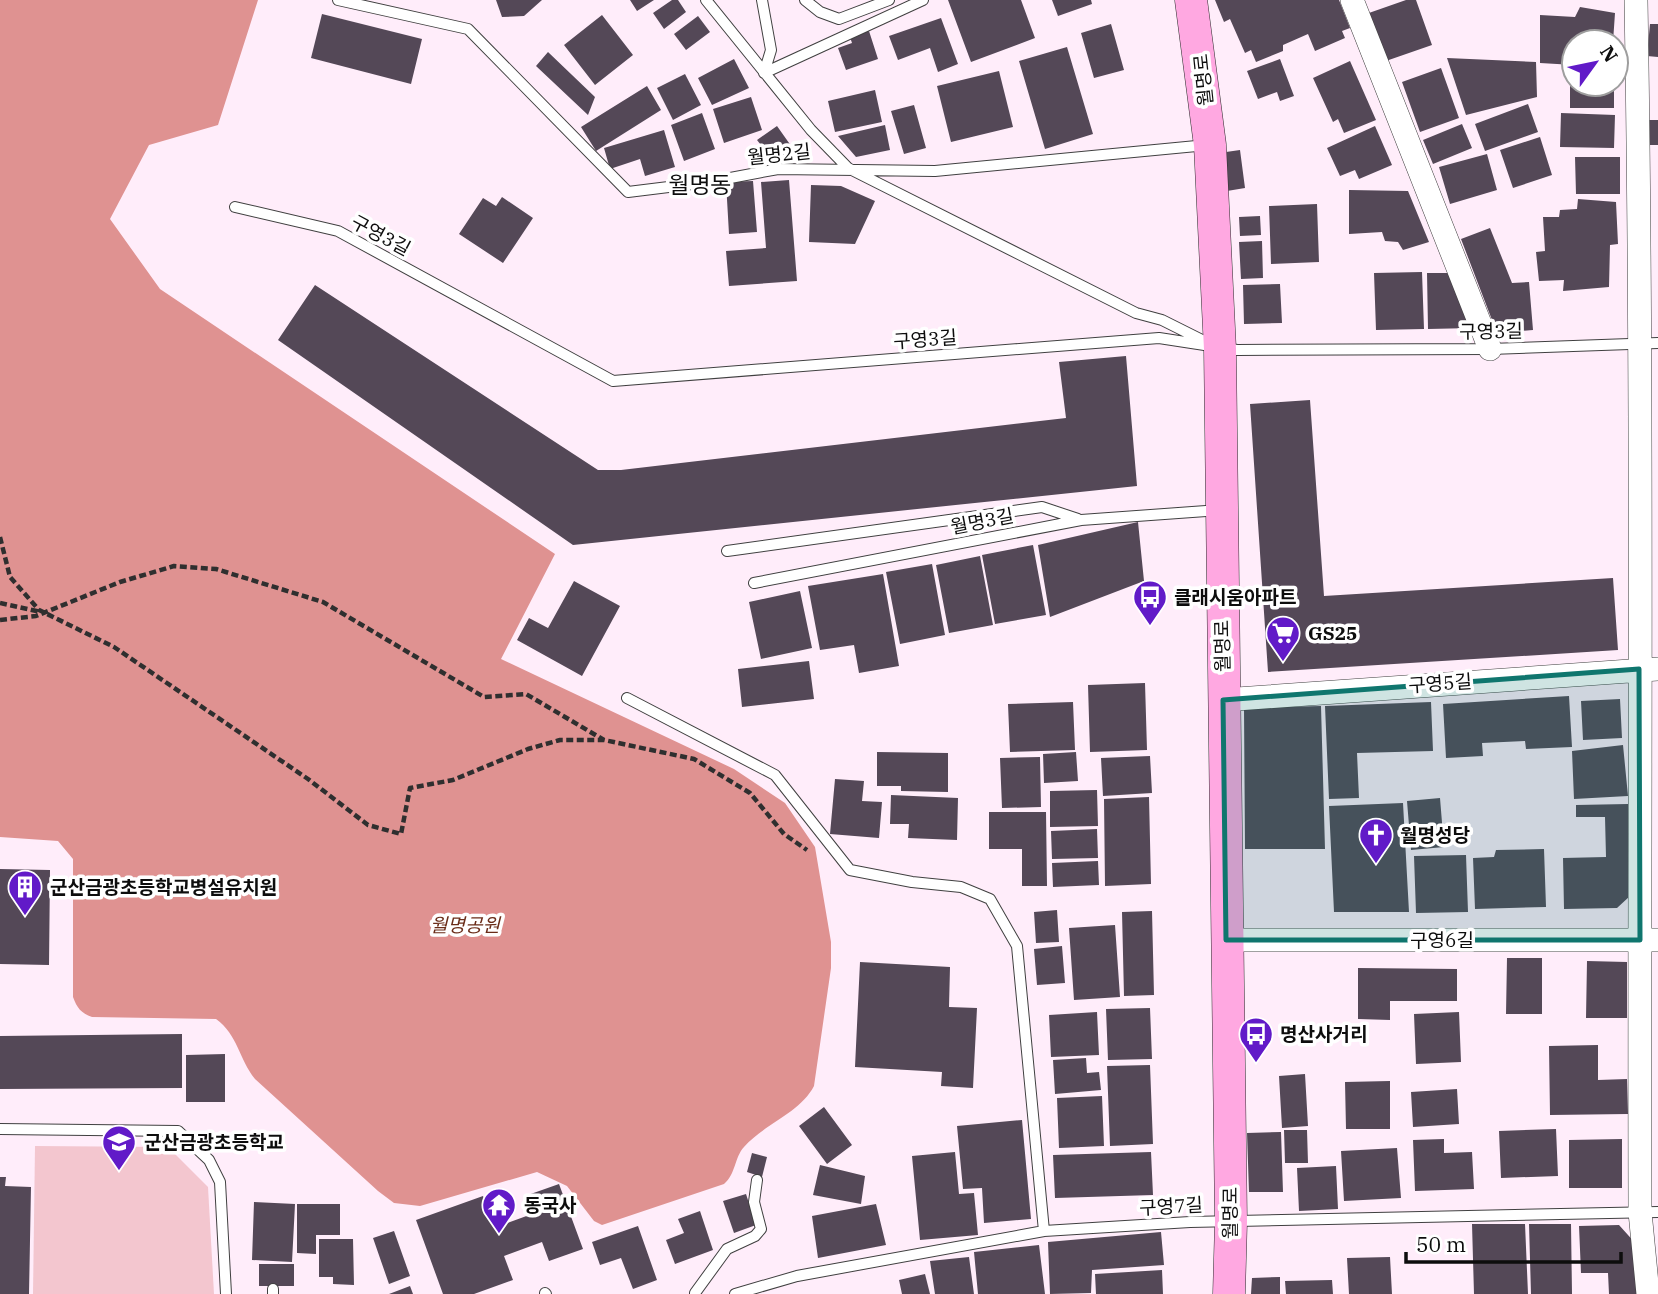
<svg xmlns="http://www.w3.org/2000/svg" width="1658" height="1294" viewBox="0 0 1658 1294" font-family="'IBM Plex Serif','Noto Sans KR',serif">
	<rect width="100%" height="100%" fill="#ffedfa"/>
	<path fill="#df9291" d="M0,0H258L218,125L149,145L110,219L160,289L555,554L501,659L734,769L785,803L815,847L831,942V968L814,1086C800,1113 764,1124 744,1147C734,1158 736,1174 724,1184L602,1225L594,1221L567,1186L537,1172L420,1206L394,1203L378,1191L255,1079C239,1059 238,1035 216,1019L92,1017C81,1013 77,1008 73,997V859L58,841L0,837Z"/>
	<path fill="#f3c6cf" d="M35,1146L168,1147L208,1187L214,1294H33Z"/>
	<path fill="#544857" d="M496,0H542L524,16L502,17Z
		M630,0H654L637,11Z
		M672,0H678L686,12L664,29L653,13Z
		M948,0H1021L1035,38L971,62Z
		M1052,0H1091L1092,4L1058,16Z
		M1215,0H1339L1350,28L1342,31L1345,38L1315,51L1308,34L1283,45V51L1256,62L1251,50L1245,53L1230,19L1224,22Z
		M1406,0H1416L1432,45L1383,62L1366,14Z
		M1580,7L1615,13L1613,42H1574V65L1540,63V15L1575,17Z
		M322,14L422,39L411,84L311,58Z
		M602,15L633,55L595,85L564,45Z
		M698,16L710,32L686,50L674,34Z
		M941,18L958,64L938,72L930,48L898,60L889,36Z
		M1111,24L1124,70L1094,78L1081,33Z
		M1650,24H1658V57L1647,56Z
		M869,31L878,59L846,70L838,48L852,43L850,37Z
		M1067,47L1093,134L1045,149L1019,61Z
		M548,52L595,97L588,115L536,66Z
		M1447,58L1536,62L1537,97L1466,115Z
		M734,59L749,88L712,105L698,78Z
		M1280,59L1294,96L1280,101L1277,92L1258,99L1247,71Z
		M1350,61L1376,120L1344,133L1338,119L1333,122L1313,78Z
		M1441,68L1459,118L1420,132L1402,82Z
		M999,71L1013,127L951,142L937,86Z
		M685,74L701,105L673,120L657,88Z
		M1570,74H1574V84H1614V108H1570Z
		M647,86L661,110L596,151L581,127Z
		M875,90L882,122L835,132L828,101Z
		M751,97L762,130L724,143L713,109Z
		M1528,104L1538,132L1485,151L1475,124Z
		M914,105L926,148L904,154L891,111Z
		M702,113L715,149L684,161L671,125Z
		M1561,113L1615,115L1614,148L1560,147Z
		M1644,120H1658V145H1643Z
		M1462,124L1472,148L1433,164L1423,140Z
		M885,125L890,150L856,157L838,136Z
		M777,126L794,150L775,163L757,140Z
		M1375,126L1392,165L1359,179L1355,170L1340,176L1327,148Z
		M664,130L675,167L645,176L640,159L610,169L604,148Z
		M1540,137L1552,175L1513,188L1500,150Z
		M1240,150L1245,188L1227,191L1226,152Z
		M1487,154L1497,190L1450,204L1439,167Z
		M1575,157H1620V194H1576Z
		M789,180L797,281L729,286L726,251L766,248L761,182Z
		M753,181L757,232L729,234L726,182Z
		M811,185L841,186L875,201L855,244L809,242Z
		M1349,190L1408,191L1429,242L1403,250L1398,242L1385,241L1382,232L1349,234Z
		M502,197L533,218L503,263L459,234L483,198L496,206Z
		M1578,199L1616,202L1618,244L1610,245L1609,287L1563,291L1564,280L1539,281L1536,252L1545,251L1543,217H1559L1560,210L1577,209Z
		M1317,204L1319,262L1271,264L1269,206Z
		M1260,216L1261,235L1240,236L1239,217Z
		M1490,228L1512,283L1529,282L1533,330L1497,333L1461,239Z
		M1262,241L1263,278L1241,279L1239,242Z
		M1422,272L1424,329L1376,330L1374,273Z
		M1427,273H1448L1473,328L1428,329Z
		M1280,284L1282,323L1244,324L1243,285Z
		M315,285L598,470H621L1066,418L1059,362L1126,356L1137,486L573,545L278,340Z
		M1310,400L1324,596L1613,578L1618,650L1268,672L1250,404Z
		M1138,522L1144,581L1050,617L1038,545Z
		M1033,545L1046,615L995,624L982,555Z
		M980,556L993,625L949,633L936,565Z
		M932,564L945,635L900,644L886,572Z
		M883,574L899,666L859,673L854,645L820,650L808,586Z
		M574,581L620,606L582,676L517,640L529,618L548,628Z
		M800,591L812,648L761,659L749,602Z
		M809,661L814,699L742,707L738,669Z
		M1145,683L1147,750L1090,752L1088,685Z
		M1569,696L1572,747L1526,749L1525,741L1482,743L1483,756L1446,758L1443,704Z
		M1620,699L1622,738L1583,740L1581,701Z
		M1073,702L1075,750L1010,752L1008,704Z
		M1431,702L1433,751L1357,753L1359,798L1329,799L1325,706Z
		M1321,706L1325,849H1245L1244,708Z
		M1623,745L1628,796L1574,799L1572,751Z
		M877,752L948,753V792L901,791V786H877Z
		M1076,752L1078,781L1044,783L1043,754Z
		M1150,756L1152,793L1103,796L1101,758Z
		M1040,757L1041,807L1002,808L1000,758Z
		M835,779L864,781L862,801L882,802L879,838L830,834Z
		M1097,790L1098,826L1050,827V791Z
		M891,795L958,798L957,840L908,838L909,824H890Z
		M1149,797L1151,884L1105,886L1104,799Z
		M1440,798L1444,847L1411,850L1407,801Z
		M1403,803L1409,912H1334L1329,806Z
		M1628,804L1630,896L1617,908L1564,909L1563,858L1606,857L1605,817H1576V805Z
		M989,812H1046L1047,886H1022V849H989Z
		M1097,829L1098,858L1052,859L1051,831Z
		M1544,849L1546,907L1475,909L1473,858L1494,857L1496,850Z
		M1466,855L1468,912L1416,913L1414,856Z
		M1098,861L1099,885L1053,887L1052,863Z
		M0,869L50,870L49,965L0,964Z
		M1057,910L1059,942L1036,943L1034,912Z
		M1152,911L1154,995L1124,996L1122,912Z
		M1115,925L1120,997L1074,1000L1069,928Z
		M1062,946L1065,983L1037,985L1034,949Z
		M1507,958H1542V1014H1506Z
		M1587,961L1627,962V1018H1586Z
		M860,962L950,967L949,1007L977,1008L973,1088L941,1086L942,1072L855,1067Z
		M1358,968L1457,969V1001H1390V1020L1358,1019Z
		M1150,1008L1152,1059L1108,1060L1106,1009Z
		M1097,1012L1099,1055L1051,1057L1049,1015Z
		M1459,1012L1461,1062L1416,1064L1414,1014Z
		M182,1034V1088L0,1089V1036Z
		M1598,1045V1080L1627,1079L1628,1114L1550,1115L1549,1046Z
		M225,1054V1102H186V1055Z
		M1086,1058L1087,1073L1099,1072L1101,1090L1055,1094L1053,1060Z
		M1150,1065L1153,1144L1110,1146L1107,1066Z
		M1305,1074L1308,1126L1282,1128L1279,1076Z
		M1390,1081V1129H1346L1345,1082Z
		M1457,1089L1459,1124L1413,1127L1411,1092Z
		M1102,1096L1104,1146L1059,1148L1057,1098Z
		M824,1107L852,1145L827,1164L799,1126Z
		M1022,1120L1031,1219L984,1223L982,1188L963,1189L957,1126Z
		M1556,1129L1558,1176L1501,1178L1499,1131Z
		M1284,1130H1307L1308,1163H1285Z
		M1281,1132L1283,1192H1249L1247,1133Z
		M1444,1139V1153L1472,1152L1474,1189L1415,1191L1413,1140Z
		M1622,1139V1188H1569V1140Z
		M1397,1148L1401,1198L1344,1201L1341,1151Z
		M955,1152L959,1194L974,1193L978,1235L920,1240L912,1156Z
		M1151,1152L1153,1195L1055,1198L1053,1155Z
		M752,1153L767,1157L762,1177L747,1172Z
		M820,1165L865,1176L861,1204L813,1195Z
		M1336,1166L1338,1209L1299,1211L1297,1168Z
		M0,1177H6L5,1186L31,1187L29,1294H0Z
		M559,1184L583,1249L549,1261L542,1242L504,1256L513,1280L474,1294H443L416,1220L483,1196L494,1228L532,1214L525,1196Z
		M746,1194L756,1225L734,1233L723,1201Z
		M254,1202L295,1204L292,1262L252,1260Z
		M297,1204H340V1235H316V1254L297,1253Z
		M876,1204L886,1245L818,1258L812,1216Z
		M700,1211L713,1250L675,1264L666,1240L684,1233L678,1219Z
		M1472,1224H1525L1528,1294H1474Z
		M1529,1224H1571L1572,1294H1531Z
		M1619,1225L1637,1245L1640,1294H1609L1608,1273H1581L1579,1226Z
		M638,1226L657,1280L633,1289L621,1258L600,1265L592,1242Z
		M394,1231L410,1276L389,1284L373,1238Z
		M1161,1232L1164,1265L1092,1270L1091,1293L1050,1294L1048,1242Z
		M319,1239H353L354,1285L333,1284V1277H319Z
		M1039,1245L1045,1294H978L974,1252Z
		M969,1257L974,1294H935L930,1261Z
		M1390,1257L1392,1294H1349L1347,1258Z
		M259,1264H294V1286H259Z
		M1162,1270L1163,1294H1096L1095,1274Z
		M925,1274L930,1294H902L899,1280Z
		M1280,1277V1294H1251L1252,1278Z
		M1332,1280L1333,1294H1286L1285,1281Z
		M410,1286L413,1294H389Z"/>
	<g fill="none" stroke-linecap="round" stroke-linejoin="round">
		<g stroke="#404040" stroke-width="12">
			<path id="lane" d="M338,0L468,29L628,192L709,182L778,169L935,171L1207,145
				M706,0L811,130L848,168L1136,313L1162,320L1208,343
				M762,0L771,50L764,73
				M805,0L820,12L839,19L889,0
				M764,73L923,0
				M235,207L338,231L613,381L1159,338L1237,350L1490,349L1658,343
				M727,551L1042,507L1078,519
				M754,583L1081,520L1220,510
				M627,698L775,775L850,870L912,882L961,887L990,899L1017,946L1044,1231
				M0,1129L178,1131L209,1160L220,1182L226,1294
				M273,1289V1294
				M545,1293L546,1294
				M695,1293L727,1249L755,1236L761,1229L754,1202L757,1180
				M735,1294L797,1276L1044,1231L1190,1222L1658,1212"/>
		</g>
		<g stroke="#404040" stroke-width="24">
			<path id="street" d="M1352,0L1490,349
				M1636,0C1643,404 1639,808 1640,1212L1648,1294
				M1223,700L1658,669
				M1226,940H1658"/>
		</g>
		<g stroke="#2f2f2f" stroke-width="33">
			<path id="secondary" d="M1191,0L1210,145L1220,349L1231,1222L1229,1294"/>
		</g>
		<path stroke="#2f2f2f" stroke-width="4.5" stroke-dasharray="7 3.5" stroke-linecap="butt" d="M0,537L10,577L39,610L114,647L308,779L368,825L401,834L410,788L453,780L528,749L560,740H604L694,759L750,793L784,834L807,850
			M0,603L41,612
			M0,620L36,616L120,582L174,566L216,569L323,602L484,697L526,694L604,740"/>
		<use href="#lane" stroke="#fff" stroke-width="10"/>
		<use href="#street" stroke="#fff" stroke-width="23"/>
		<use href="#secondary" stroke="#ffa8e1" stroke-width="32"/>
	</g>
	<path fill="#0f766e" fill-opacity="0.2" stroke="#0f766e" stroke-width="5" stroke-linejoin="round" d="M1639,669L1640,940H1226L1223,700Z"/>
	<defs>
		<g id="bus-pin" transform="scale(1.75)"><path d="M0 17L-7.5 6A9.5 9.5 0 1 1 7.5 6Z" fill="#611ac8" stroke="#fff"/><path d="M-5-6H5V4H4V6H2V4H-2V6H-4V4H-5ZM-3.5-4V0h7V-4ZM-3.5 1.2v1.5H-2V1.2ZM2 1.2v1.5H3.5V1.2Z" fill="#fff"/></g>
		<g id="supermarket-pin" transform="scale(1.75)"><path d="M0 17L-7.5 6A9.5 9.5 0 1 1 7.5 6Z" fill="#611ac8" stroke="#fff"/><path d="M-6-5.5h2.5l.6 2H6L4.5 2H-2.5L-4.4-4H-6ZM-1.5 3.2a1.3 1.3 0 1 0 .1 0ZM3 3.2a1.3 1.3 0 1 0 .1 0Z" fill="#fff"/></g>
		<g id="church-pin" transform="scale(1.75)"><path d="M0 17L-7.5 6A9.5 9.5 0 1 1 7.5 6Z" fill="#611ac8" stroke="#fff"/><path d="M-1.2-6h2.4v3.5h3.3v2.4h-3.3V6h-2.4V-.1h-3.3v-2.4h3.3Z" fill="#fff"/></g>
		<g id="building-pin" transform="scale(1.75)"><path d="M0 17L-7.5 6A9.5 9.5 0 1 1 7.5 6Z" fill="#611ac8" stroke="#fff"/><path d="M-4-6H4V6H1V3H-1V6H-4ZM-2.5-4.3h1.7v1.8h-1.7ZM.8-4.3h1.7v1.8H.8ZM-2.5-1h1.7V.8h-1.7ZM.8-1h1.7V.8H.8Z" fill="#fff"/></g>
		<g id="school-pin" transform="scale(1.75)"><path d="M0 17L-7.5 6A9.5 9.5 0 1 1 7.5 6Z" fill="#611ac8" stroke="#fff"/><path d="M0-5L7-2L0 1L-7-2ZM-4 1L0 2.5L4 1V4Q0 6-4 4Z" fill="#fff"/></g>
		<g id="temple-pin" transform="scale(1.75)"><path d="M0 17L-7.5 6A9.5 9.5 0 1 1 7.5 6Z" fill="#611ac8" stroke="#fff"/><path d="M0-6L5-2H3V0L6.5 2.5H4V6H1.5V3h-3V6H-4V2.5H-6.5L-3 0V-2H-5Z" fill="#fff"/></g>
	</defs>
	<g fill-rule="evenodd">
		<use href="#bus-pin" x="1150" y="597"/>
		<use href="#supermarket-pin" x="1283" y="633"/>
		<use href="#church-pin" x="1376" y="835"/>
		<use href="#building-pin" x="25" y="887"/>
		<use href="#bus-pin" x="1256" y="1034"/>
		<use href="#school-pin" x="119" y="1142"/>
		<use href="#temple-pin" x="499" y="1205"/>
	</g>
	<g text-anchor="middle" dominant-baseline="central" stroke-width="7" stroke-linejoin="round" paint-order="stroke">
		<g font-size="19" fill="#0d0d0d" stroke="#fff">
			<text transform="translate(1203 80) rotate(-96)">월명로</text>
			<text transform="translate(779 154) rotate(-6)">월명2길</text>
			<text transform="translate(381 235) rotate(28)">구영3길</text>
			<text transform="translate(1491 331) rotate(-1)">구영3길</text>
			<text transform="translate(925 339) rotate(-4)">구영3길</text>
			<text transform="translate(982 521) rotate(-11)">월명3길</text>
			<text transform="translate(1222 646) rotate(-91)">월명로</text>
			<text transform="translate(1440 683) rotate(-4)">구영5길</text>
			<text x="1442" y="940">구영6길</text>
			<text transform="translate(1171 1206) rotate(-3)">구영7길</text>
			<text transform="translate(1230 1213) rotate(-90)">월명로</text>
		</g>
		<g font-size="19" font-weight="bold" fill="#0d0d0d" stroke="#fff" text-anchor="start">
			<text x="1174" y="597">클래시움아파트</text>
			<text x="1308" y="633">GS25</text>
			<text x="1400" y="835">월명성당</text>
			<text x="50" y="887">군산금광초등학교병설유치원</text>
			<text x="1280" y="1034">명산사거리</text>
			<text x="144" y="1142">군산금광초등학교</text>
			<text x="524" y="1205">동국사</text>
		</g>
		<g font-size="19" font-style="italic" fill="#6a2c18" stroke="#fff">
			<text x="465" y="925">월명공원</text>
		</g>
		<g font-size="23" fill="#0d0d0d" stroke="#fff">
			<text x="700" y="184">월명동</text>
		</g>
	</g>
	<g transform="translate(1595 63) rotate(57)"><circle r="33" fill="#ffffff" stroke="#9e9e9e" stroke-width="2"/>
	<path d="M0-5L12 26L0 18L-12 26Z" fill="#611ac8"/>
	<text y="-10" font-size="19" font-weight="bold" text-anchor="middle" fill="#0d0d0d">N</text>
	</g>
	<path d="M1406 1252v10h215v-10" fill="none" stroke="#0d0d0d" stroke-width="3.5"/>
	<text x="1416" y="1252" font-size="21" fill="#0d0d0d" stroke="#ffffff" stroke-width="5" paint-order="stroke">50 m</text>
</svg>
